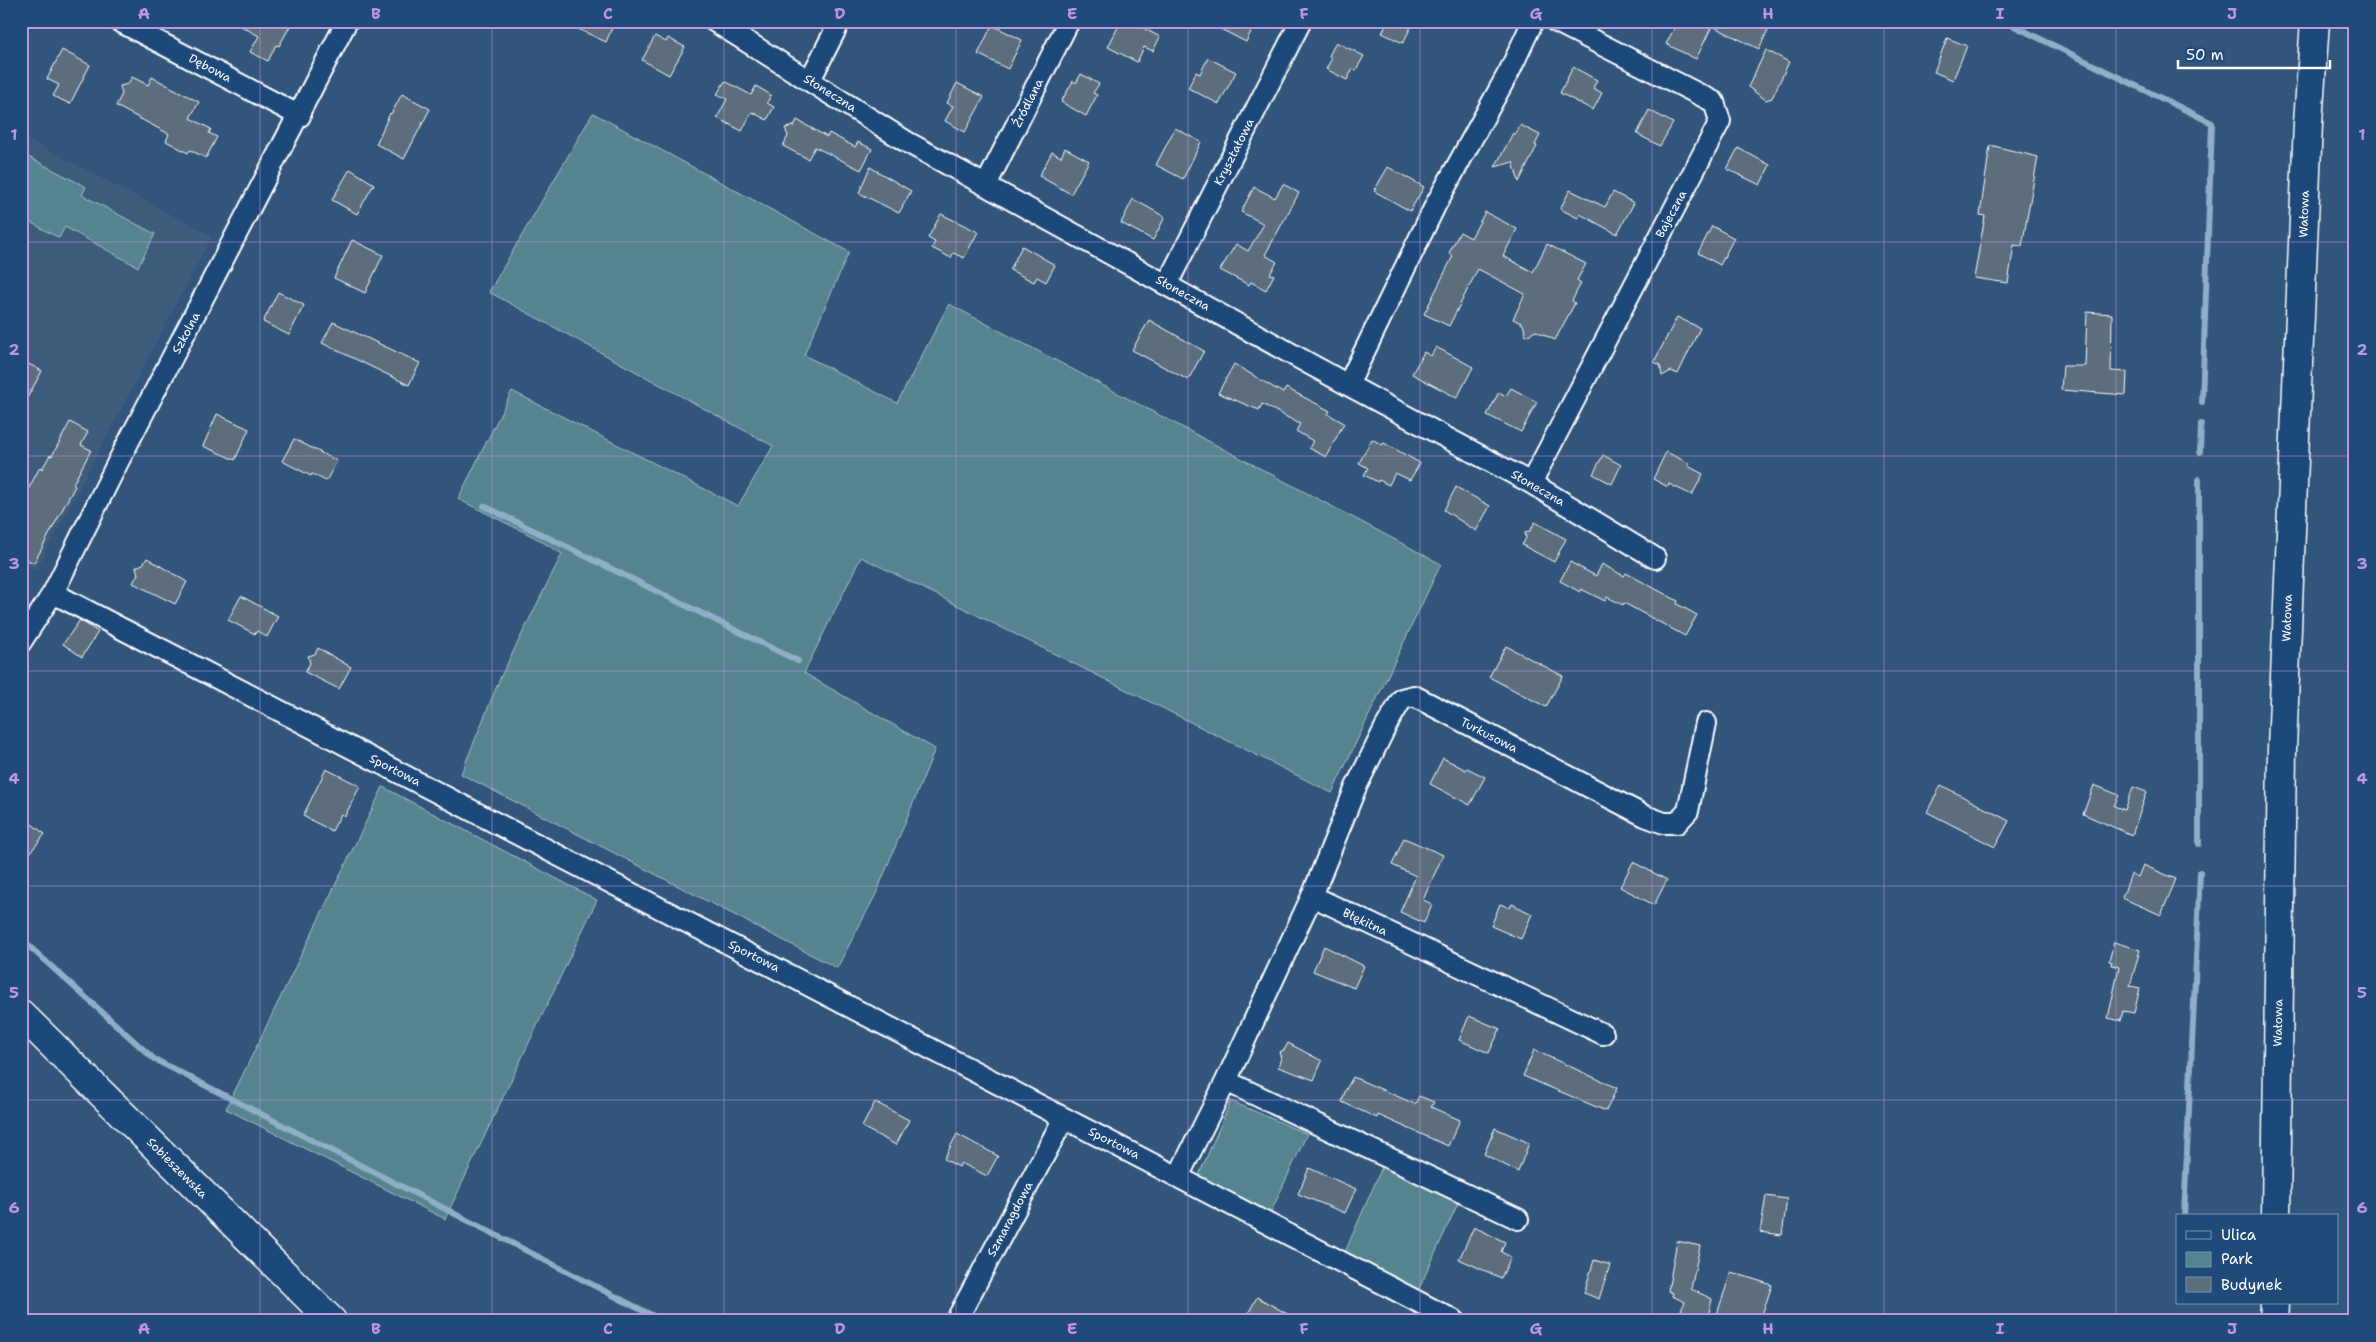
<svg xmlns="http://www.w3.org/2000/svg" width="2376" height="1342" viewBox="0 0 2376 1342" font-family="'Shantell Sans',sans-serif">
	<rect width="100%" height="100%" fill="#31557b"/>
	<filter id="ink" filterUnits="userSpaceOnUse"><feTurbulence type="fractalNoise" baseFrequency=".02" numOctaves="2"/><feDisplacementMap in="SourceGraphic" scale="10" xChannelSelector="R" yChannelSelector="G"/><feConvolveMatrix kernelMatrix="1 2 1 2 8 2 1 2 1" color-interpolation-filters="sRGB"/></filter>
	<g filter="url(#ink)">
		<path fill="#3e5c7c" d="M21,136L212,236L36,571L21,564Z"/>
		<path fill="#54848e" stroke="#aac2c6" d="M593,113L849,252L804,355L897,403L949,304L1441,564L1332,793L861,557L804,673L935,749L876,894L837,968L461,774L501,676L562,554L536,538L458,499L512,391L738,506L773,446L489,292Z
			M21,153L86,187L82,195L155,234L138,267L65,227L59,238L21,217Z
			M383,787L597,900L445,1219L226,1109Z
			M1231,1101L1307,1134L1270,1214L1198,1177Z
			M1382,1167L1459,1201L1418,1291L1345,1252Z"/>
		<g fill="none" stroke-linecap="round" stroke-linejoin="round">
			<path stroke="#8faec7" stroke-width="6" d="M2004,21L2212,123L2202,402
				M2200,452L2201,424
				M2199,479V844
				M484,506L798,661
				M21,939L154,1059L663,1321
				M2184,1216L2200,872"/>
		</g>
		<path fill="#5b6e7d" stroke="#fff" d="M232,21H293L279,46L276,45L268,61L250,52L259,36Z
			M561,21H615L606,42Z
			M1121,21H1130L1160,37L1153,51L1144,47L1137,62L1108,47Z
			M1205,21H1256L1246,42Z
			M1388,21H1414L1403,43L1382,33Z
			M1678,21H1772L1759,49L1712,26L1696,59L1666,44Z
			M992,25L1022,40L1008,69L978,54Z
			M655,36L666,42L668,38L685,47L669,75L642,60Z
			M1947,38L1967,46L1953,80L1934,72Z
			M1336,42L1364,56L1356,70L1353,68L1347,80L1326,69L1332,58L1329,56Z
			M62,50L90,65L70,104L53,96L59,85L47,79Z
			M1766,50L1789,62L1772,98L1766,100L1748,87Z
			M1208,58L1236,72L1219,104L1188,88L1196,72L1200,74Z
			M1573,67L1597,80L1593,88L1602,93L1593,110L1560,93Z
			M1081,74L1099,84L1093,93L1097,95L1086,116L1061,102L1073,81L1076,83Z
			M132,77L148,85L152,77L199,102L190,118L211,129L209,133L217,137L206,158L190,150L188,153L166,141L169,134L116,106L122,94L120,86L128,84Z
			M725,81L751,95L756,86L771,95L767,103L774,107L767,120L752,112L742,131L717,118L727,99L717,94Z
			M957,83L984,97L965,132L945,121L953,106L947,103Z
			M402,94L430,109L404,159L376,144L390,113L391,114Z
			M1649,110L1673,123L1660,146L1637,134Z
			M797,120L827,137L829,133L855,147L858,142L872,149L861,170L815,147L808,159L783,146L788,136L785,128L794,126Z
			M1520,125L1540,135L1535,145L1537,146L1519,182L1513,162L1495,167L1513,133L1515,135Z
			M1175,128L1201,142L1183,179L1156,165Z
			M1990,145L2038,157L2022,246L2014,245L2008,283L1974,278L1985,216L1980,215Z
			M1065,148L1089,161L1071,194L1039,176L1052,152L1061,157Z
			M1738,148L1770,165L1760,185L1727,169Z
			M870,167L911,191L899,213L859,193Z
			M1388,167L1424,187L1410,211L1374,191Z
			M350,169L374,184L357,214L332,200Z
			M1283,184L1299,193L1265,255L1277,262L1270,274L1274,275L1266,290L1251,282L1249,285L1220,270L1236,244L1248,251L1264,224L1241,212L1254,187L1275,198Z
			M1570,190L1605,207L1613,192L1634,203L1617,234L1580,214L1578,218L1560,209Z
			M1133,199L1165,217L1153,240L1121,223Z
			M1485,212L1517,229L1503,256L1533,272L1547,244L1586,264L1577,280L1581,283L1572,301L1575,303L1555,340L1536,331L1526,336L1523,324L1513,319L1525,294L1478,269L1449,326L1424,314L1453,256L1449,253L1460,232L1471,238Z
			M941,214L978,232L964,258L953,253L951,258L932,248L935,242L928,238Z
			M1712,226L1734,238L1720,265L1698,253Z
			M352,240L383,255L365,293L334,278Z
			M1022,246L1055,265L1046,282L1037,277L1034,282L1010,270Z
			M278,292L304,305L289,335L263,322Z
			M2087,312L2112,314L2111,371L2127,372L2126,395L2061,390L2063,366H2085Z
			M1677,317L1700,328L1678,374L1671,371L1662,376L1660,365L1654,362Z
			M1149,320L1204,351L1188,380L1132,350Z
			M333,322L420,363L409,385L322,343Z
			M1436,347L1473,367L1457,398L1412,374L1424,352L1431,356Z
			M21,360L42,371L21,409Z
			M1234,364L1283,393L1286,388L1319,405L1330,411L1328,414L1344,423L1326,457L1309,448L1313,441L1296,431L1300,424L1262,404L1259,410L1218,393Z
			M1511,388L1537,402L1521,432L1487,415L1499,392L1506,396Z
			M217,414L249,429L235,460L203,446Z
			M70,422L88,432L81,445L91,450L73,484L75,486L34,563L21,557V503L40,467L42,469L50,455L52,456Z
			M294,439L337,461L326,481L312,474L311,476L282,461Z
			M1372,439L1382,445L1384,443L1420,463L1410,480L1395,473L1389,485L1379,480L1378,482L1364,475L1368,468L1359,463Z
			M1666,452L1689,463L1688,466L1703,474L1692,495L1669,484L1668,487L1653,479Z
			M1603,455L1621,465L1612,484L1593,474Z
			M1456,487L1490,506L1476,531L1444,510Z
			M1535,522L1566,539L1554,562L1522,545L1526,538L1525,532L1530,531Z
			M147,558L187,582L175,604L133,583L138,574L136,567L143,564Z
			M1570,562L1596,576L1602,564L1624,576L1626,573L1678,601L1677,604L1697,615L1685,636L1624,603L1623,605L1607,597L1605,601L1581,589L1580,592L1560,581Z
			M241,596L278,616L267,637L257,631L255,634L228,620Z
			M80,620L98,632L82,657L63,644Z
			M1506,646L1563,676L1546,707L1489,677Z
			M318,648L351,667L339,689L305,672L310,663L308,656L315,654Z
			M1443,758L1466,770L1467,768L1485,777L1470,805L1430,784Z
			M326,769L360,786L345,816L341,814L332,831L303,816Z
			M1941,785L2009,821L1995,847L1927,812Z
			M2094,785L2119,795L2114,806L2125,810L2133,787L2147,792L2132,835L2083,814Z
			M21,816L45,834L21,864Z
			M1404,838L1443,855L1423,900L1432,904L1424,923L1400,912L1416,876L1392,865Z
			M1633,862L1667,880L1654,905L1620,887Z
			M2143,865L2176,879L2161,915L2122,898L2131,874L2138,877Z
			M1500,904L1510,908L1512,904L1532,914L1521,939L1491,926Z
			M2114,942L2140,950L2130,986L2140,988L2134,1013L2123,1011L2121,1021L2108,1018L2119,967L2111,965L2112,962L2109,961Z
			M1324,946L1364,966L1354,988L1313,971Z
			M1469,1016L1500,1029L1489,1053L1459,1040Z
			M1288,1043L1322,1061L1314,1080L1278,1067L1281,1058L1279,1052L1284,1050Z
			M1534,1050L1617,1088L1606,1111L1523,1076Z
			M1353,1077L1415,1104L1419,1096L1434,1102L1431,1107L1460,1120L1448,1146L1378,1115L1377,1118L1342,1102L1345,1091Z
			M875,1102L909,1120L896,1145L862,1127Z
			M1495,1128L1529,1143L1518,1172L1484,1154Z
			M957,1134L998,1156L987,1176L961,1163L959,1167L944,1159Z
			M1309,1168L1356,1189L1345,1213L1298,1194Z
			M1766,1196L1787,1199L1782,1235L1760,1232Z
			M1474,1227L1505,1242L1501,1252L1511,1257L1501,1278L1459,1259Z
			M1677,1241L1700,1246L1691,1289L1712,1299L1707,1321H1703L1681,1310L1685,1302L1672,1296L1673,1293L1668,1291Z
			M1594,1260L1610,1265L1599,1299L1584,1293Z
			M1731,1272L1772,1285L1760,1321H1737L1717,1314Z
			M1257,1297L1300,1321H1244Z"/>
		<g fill="none" stroke-linecap="round" stroke-linejoin="round">
			<g stroke="#fff" stroke-width="24">
				<path id="street" d="M119,21L300,116
					M714,21L907,142L1348,385L1531,483L1655,558
					M810,80L840,21
					M986,185L1069,21
					M1167,284L1301,21
					M1348,385L1436,204L1510,70L1533,21
					M1531,483L1720,121L1714,102L1555,21
					M53,593L1455,1321
					M21,642L53,593L118,462L347,21
					M1312,896L1603,1034
					M1226,1081L1312,896L1356,787L1386,726L1402,699L1414,696L1645,816L1664,823H1677L1688,811L1706,723
					M1178,1177L1226,1081L1518,1219
					M956,1321L1064,1118"/>
			</g>
			<g stroke="#fff" stroke-width="31">
				<path id="secondary" d="M21,1014L332,1321
					M2276,1216L2282,749L2308,123L2315,21
					M2274,1321L2275,1303"/>
			</g>
			<use href="#street" stroke="#1f4a7a" stroke-width="20"/>
			<use href="#secondary" stroke="#1f4a7a" stroke-width="28"/>
		</g>
	</g>
	<path fill="none" stroke="#bd96df" stroke-width="1" stroke-opacity="0.55" d="M260,21V1321M492,21V1321M724,21V1321M956,21V1321M1188,21V1321M1420,21V1321M1652,21V1321M1884,21V1321M2116,21V1321M21,242H2355M21,456H2355M21,671H2355M21,886H2355M21,1100H2355"/>
	<g text-anchor="middle" dominant-baseline="central" stroke-width="5" stroke-linejoin="round" paint-order="stroke">
		<g font-size="12" fill="#fff" stroke="#1f4a7a">
			<text transform="translate(210 68) rotate(28)">Dębowa</text>
			<text transform="translate(830 93) rotate(32)">Słoneczna</text>
			<text transform="translate(1028 103) rotate(-63)">Źródlana</text>
			<text transform="translate(1234 152) rotate(-63)">Kryształowa</text>
			<text transform="translate(1671 214) rotate(-62)">Bajeczna</text>
			<text transform="translate(2304 214) rotate(-88)">Wałowa</text>
			<text transform="translate(1183 293) rotate(29)">Słoneczna</text>
			<text transform="translate(186 333) rotate(-62)">Szkolna</text>
			<text transform="translate(1538 488) rotate(30)">Słoneczna</text>
			<text transform="translate(2287 618) rotate(-88)">Wałowa</text>
			<text transform="translate(1489 735) rotate(27)">Turkusowa</text>
			<text transform="translate(395 770) rotate(27)">Sportowa</text>
			<text transform="translate(1365 922) rotate(25)">Błękitna</text>
			<text transform="translate(754 956) rotate(27)">Sportowa</text>
			<text transform="translate(2278 1023) rotate(-89)">Wałowa</text>
			<text transform="translate(1114 1143) rotate(27)">Sportowa</text>
			<text transform="translate(177 1168) rotate(45)">Sobieszewska</text>
			<text transform="translate(1010 1219) rotate(-62)">Szmaragdowa</text>
		</g>
	</g>
	<rect width="2376" height="1342" fill="none" stroke="#1f4a7a" stroke-width="55"/>
	<rect x="2176" y="1214" width="162" height="90" fill="#1f4a7a" stroke="#7992af"/>
	<rect x="2186" y="1231" width="25" height="8" fill="#1f4a7a" stroke="#7992af"/>
	<text x="2221" y="1240" font-size="15" fill="#ffffff">Ulica</text>
	<rect x="2186" y="1252" width="25" height="15" fill="#54848e" stroke="#7992af"/>
	<text x="2221" y="1264" font-size="15" fill="#ffffff">Park</text>
	<rect x="2186" y="1277" width="25" height="15" fill="#5b6e7d" stroke="#7992af"/>
	<text x="2221" y="1290" font-size="15" fill="#ffffff">Budynek</text>
	<path d="M2178 60v8h152v-8" fill="none" stroke="#ffffff" stroke-width="2.5"/>
	<text x="2186" y="60" font-size="15" fill="#ffffff" stroke="#1f4a7a" stroke-width="4" paint-order="stroke">50 m</text>
	<rect x="28" y="28" width="2320" height="1286" fill="none" stroke="#bd96df" stroke-width="2"/>
	<g font-size="16" text-anchor="middle" font-weight="bold" fill="#bd96df">
		<text x="144" y="19">A</text>
		<text x="376" y="19">B</text>
		<text x="608" y="19">C</text>
		<text x="840" y="19">D</text>
		<text x="1072" y="19">E</text>
		<text x="1304" y="19">F</text>
		<text x="1536" y="19">G</text>
		<text x="1768" y="19">H</text>
		<text x="2000" y="19">I</text>
		<text x="2232" y="19">J</text>
		<text x="14" y="140">1</text>
		<text x="2362" y="140">1</text>
		<text x="14" y="355">2</text>
		<text x="2362" y="355">2</text>
		<text x="14" y="569">3</text>
		<text x="2362" y="569">3</text>
		<text x="14" y="784">4</text>
		<text x="2362" y="784">4</text>
		<text x="14" y="998">5</text>
		<text x="2362" y="998">5</text>
		<text x="14" y="1213">6</text>
		<text x="2362" y="1213">6</text>
		<text x="144" y="1334">A</text>
		<text x="376" y="1334">B</text>
		<text x="608" y="1334">C</text>
		<text x="840" y="1334">D</text>
		<text x="1072" y="1334">E</text>
		<text x="1304" y="1334">F</text>
		<text x="1536" y="1334">G</text>
		<text x="1768" y="1334">H</text>
		<text x="2000" y="1334">I</text>
		<text x="2232" y="1334">J</text>
	</g>
</svg>
